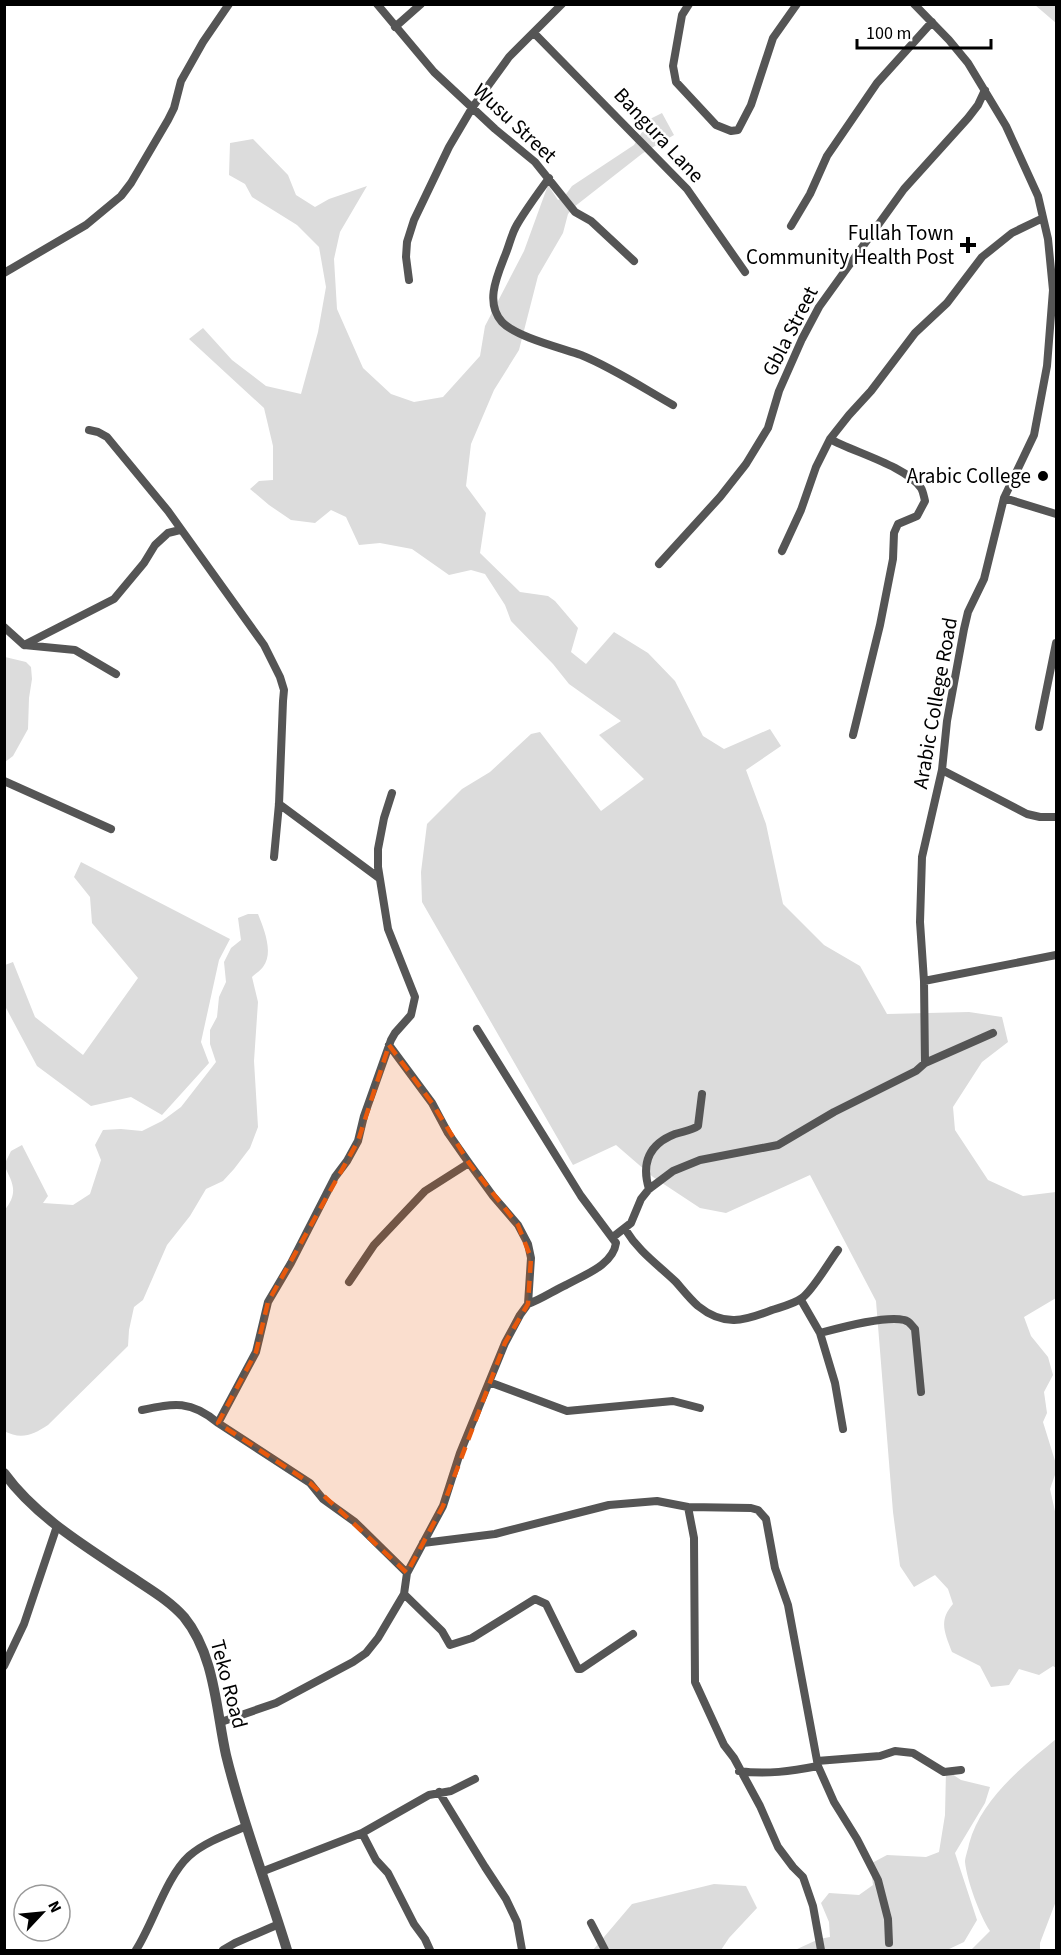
<svg xmlns="http://www.w3.org/2000/svg" width="1061" height="1955" viewBox="0 0 1061 1955" font-family="'Source Sans 3',sans-serif">
	<rect width="100%" height="100%" fill="#fff"/>
	<path fill="#dcdcdc" d="M1035,5H1056V23Z
		M662,113L674,135L643,153L574,207L568,214L563,233L538,276L519,350L494,390L471,444L466,486L486,513L480,553L520,592L548,596L555,601L578,628L571,652L586,664L614,632L648,653L675,681L703,736L724,749L770,729L781,746L746,770L766,824L783,904L824,945L860,966L887,1014L969,1012L1002,1017L1008,1042L982,1062L953,1107L955,1130L988,1180L1023,1196L1056,1192V1298L1024,1317L1031,1336L1048,1357L1053,1375L1044,1392L1047,1413L1043,1422L1056,1464V1472L1050,1489L1056,1516V1668L1053,1666L1039,1675L1019,1669L1009,1685L991,1687L980,1666L952,1652C945,1633 938,1621 953,1604L948,1589L935,1575L914,1587L900,1566L893,1512L876,1301L810,1175L726,1213L700,1208L653,1177L616,1145L573,1165L422,902L421,872L427,824L462,789L490,772L531,734L540,732L601,811L644,779L599,735L621,721L569,684L553,664L511,621L505,605L485,574L471,570L449,575L412,549L380,543L359,545L346,517L331,510L315,523L291,520L269,505L250,489L259,481L273,480V446L264,408L189,339L203,328L232,360L266,386L301,394L318,332L326,287L319,247L297,225L252,197L245,184L229,175L230,143L253,139L288,175L296,195L315,207L329,199L367,186L340,232L334,259L337,309L363,368L391,394L414,402L443,397L480,356L485,326L524,251L548,185L558,200L564,197L572,186L634,145L650,119Z
		M5,657L26,662L31,667L32,679L29,698L28,729L13,756L5,762Z
		M81,862L230,939L219,960L201,1042L209,1063L162,1115L131,1097L91,1106L37,1066L5,1006V965L13,962L35,1017L83,1055L138,978L92,923L90,897L74,877Z
		M248,914H258C264,929 274,953 263,967C260,971 255,974 252,977L258,1002L254,1061L258,1127L250,1148L234,1169L223,1181L206,1189L190,1216L167,1245L143,1300L134,1307L129,1330L128,1346L48,1425C33,1435 21,1440 4,1431V1211C19,1192 13,1184 4,1165L11,1151L22,1145L48,1196L43,1203L73,1205L90,1194L101,1160L95,1145L103,1130L121,1129L142,1131L162,1121L181,1107L216,1062L210,1044V1030L217,1017L219,997L226,982L224,962L231,948L241,940L238,918Z
		M1056,1739V1901L1040,1943V1950H971L990,1931C980,1916 967,1881 965,1862C965,1857 968,1850 969,1844C981,1799 1022,1767 1056,1739Z
		M946,1770L961,1780L990,1787L985,1803L955,1853L977,1920L964,1942L947,1950H795L819,1939L830,1937L829,1922L821,1903L829,1893L859,1895L873,1885L871,1870L872,1863L887,1855L926,1857L939,1852L945,1815Z
		M714,1884L746,1886L757,1908L729,1938L721,1950H593L632,1904Z"/>
	<g fill="none" stroke-linecap="round" stroke-linejoin="round">
		<path stroke="#555" stroke-width="8" d="M377,4L434,72L495,129L535,162L575,212L591,221L634,261
			M689,4L682,15L673,66L676,82L716,125L731,131L738,130L751,105L773,38L797,4
			M914,4L949,40L968,63L1006,126L1038,196L1048,239L1053,290L1047,366L1034,435L1004,498L984,579L968,612L964,629L947,721L942,770L922,857L920,922L924,981L925,1063
			M395,27L421,4
			M534,33L687,189L745,272
			M549,178C538,193 527,208 518,223C512,232 510,243 506,253C498,274 484,302 502,322C516,337 561,348 581,355C613,368 643,388 673,405
			M791,226L810,194L827,156L877,83L932,22
			M4,273L86,225L121,196L131,183L168,120L174,108L181,81L203,42L229,4
			M409,280L406,257L407,242L414,220L449,147L472,108L509,57L562,4
			M89,430L98,432L107,437L168,511L264,645L280,677L284,690L283,701L279,804L274,857
			M830,439C853,452 906,466 921,488C923,491 924,497 925,501L917,516L898,524L894,533L893,559L880,625L853,735
			M1004,498L1056,514
			M782,551L801,510L816,467L830,439L849,415L871,391L915,333L947,303L982,257L1012,233L1043,218
			M659,564L720,497L746,464L768,428L779,391L802,339L819,307L904,189L968,118L978,105L985,90
			M4,627L24,645L75,650L116,674
			M24,645L114,599L144,563L155,545L168,533L180,530
			M1039,727L1056,643
			M942,770L1027,814L1040,817H1056
			M4,781L111,829
			M279,804L379,878
			M924,981L1056,955
			M477,1029L581,1196L616,1243C613,1265 584,1275 566,1285C553,1291 542,1299 528,1304
			M649,1189C641,1163 649,1144 675,1134C683,1131 691,1131 698,1126L702,1094
			M625,1229C639,1252 657,1264 676,1282C683,1290 690,1299 698,1306C724,1327 744,1321 772,1310C781,1307 794,1304 802,1298C813,1290 829,1262 838,1250
			M613,1237L631,1223L641,1199L649,1189L673,1171L700,1160L778,1145L834,1112L916,1071L925,1063L993,1033
			M349,1282L374,1245L425,1191L469,1163
			M801,1300L820,1333L835,1383L843,1429
			M820,1333C839,1328 886,1315 904,1320C910,1321 911,1325 915,1329L921,1392
			M489,1382L567,1411L673,1401L700,1408
			M142,1410C174,1403 191,1400 218,1423L310,1483L323,1499L355,1522L407,1573
			M218,1423L256,1352L268,1302L291,1263L335,1177L347,1161L358,1141L364,1116L391,1040L395,1033L411,1015L415,997L388,929L378,867V849L384,818L392,793
			M688,1507L751,1508L758,1510L766,1519L775,1568L788,1605L818,1766L834,1802L857,1839L878,1880L888,1919L889,1943
			M423,1543L495,1534L609,1505L657,1501L688,1507L694,1538L695,1682L724,1745L734,1758L760,1806L778,1847L793,1867L803,1877L813,1906L821,1950
			M404,1594L442,1631L450,1645L472,1638L535,1599L546,1604L578,1669H581L633,1634
			M4,1666L24,1624L57,1526
			M221,1722L276,1703L353,1662L366,1653L378,1638L404,1594L407,1573L443,1506L460,1453L505,1343L520,1315L528,1304L531,1258L528,1244L518,1225L493,1196L469,1163L448,1133L432,1103L389,1045
			M817,1761L880,1756L895,1751L913,1753L944,1772L961,1770
			M739,1771C766,1775 792,1771 818,1766
			M439,1792L485,1867L506,1899L517,1922L522,1950
			M362,1833L376,1860L388,1873L414,1924L425,1939L430,1950
			M261,1872L362,1833L429,1795L451,1791L475,1779
			M591,1923L605,1950
			M136,1950C153,1924 166,1877 189,1856C205,1842 228,1834 247,1826
			M223,1950L235,1943L279,1924"/>
		<path stroke="#555" stroke-width="10" d="M4,1473C36,1517 85,1546 130,1576C149,1589 169,1600 184,1617C215,1655 216,1710 226,1755C242,1821 267,1885 287,1950"/>
	</g>
	<path fill="#e8590c" fill-opacity="0.2" stroke="#e8590c" stroke-width="4.5" stroke-dasharray="12 8" stroke-linejoin="round" d="M389,1045L432,1103L469,1163L518,1225L531,1258L528,1304L505,1343L443,1506L407,1573L310,1483L218,1423L256,1352L268,1302L358,1141Z"/>
	<g fill="#000" stroke="#fff" stroke-width="2">
		<path d="M965 236h6v6h6v6h-6v6h-6v-6h-6v-6h6z"/>
		<circle cx="1043" cy="476" r="6"/>
	</g>
	<g text-anchor="middle" dominant-baseline="central" stroke-width="5" stroke-linejoin="round" paint-order="stroke">
		<g font-size="21" fill="#000" stroke="#fff">
			<text transform="translate(515 123) rotate(43)">Wusu Street</text>
			<text transform="translate(659 135) rotate(47)">Bangura Lane</text>
			<text transform="translate(790 331) rotate(-63)">Gbla Street</text>
			<text transform="translate(935 703) rotate(-80)">Arabic College Road</text>
			<text transform="translate(229 1684) rotate(75)">Teko Road</text>
		</g>
		<g font-size="21" fill="#000" stroke="#fff" text-anchor="end">
			<text x="954" y="233">Fullah Town<tspan x="954" dy="24">Community Health Post</tspan></text>
			<text x="1031" y="476">Arabic College</text>
		</g>
	</g>
	<rect width="1061" height="1955" fill="none" stroke="#000000" stroke-width="12"/>
	<g transform="translate(42 1913) rotate(64)"><circle r="28" fill="#ffffff" stroke="#999999" stroke-width="1.5"/>
	<path d="M0-4.5L10 22L0 15L-10 22Z" fill="#000000"/>
	<text y="-9" font-size="16" font-weight="bold" text-anchor="middle" fill="#000000">N</text>
	</g>
	<path d="M857 39v9h134v-9" fill="none" stroke="#000000" stroke-width="3"/>
	<text x="866" y="39" font-size="18" fill="#000000" stroke="#ffffff" stroke-width="4.5" paint-order="stroke">100 m</text>
</svg>
